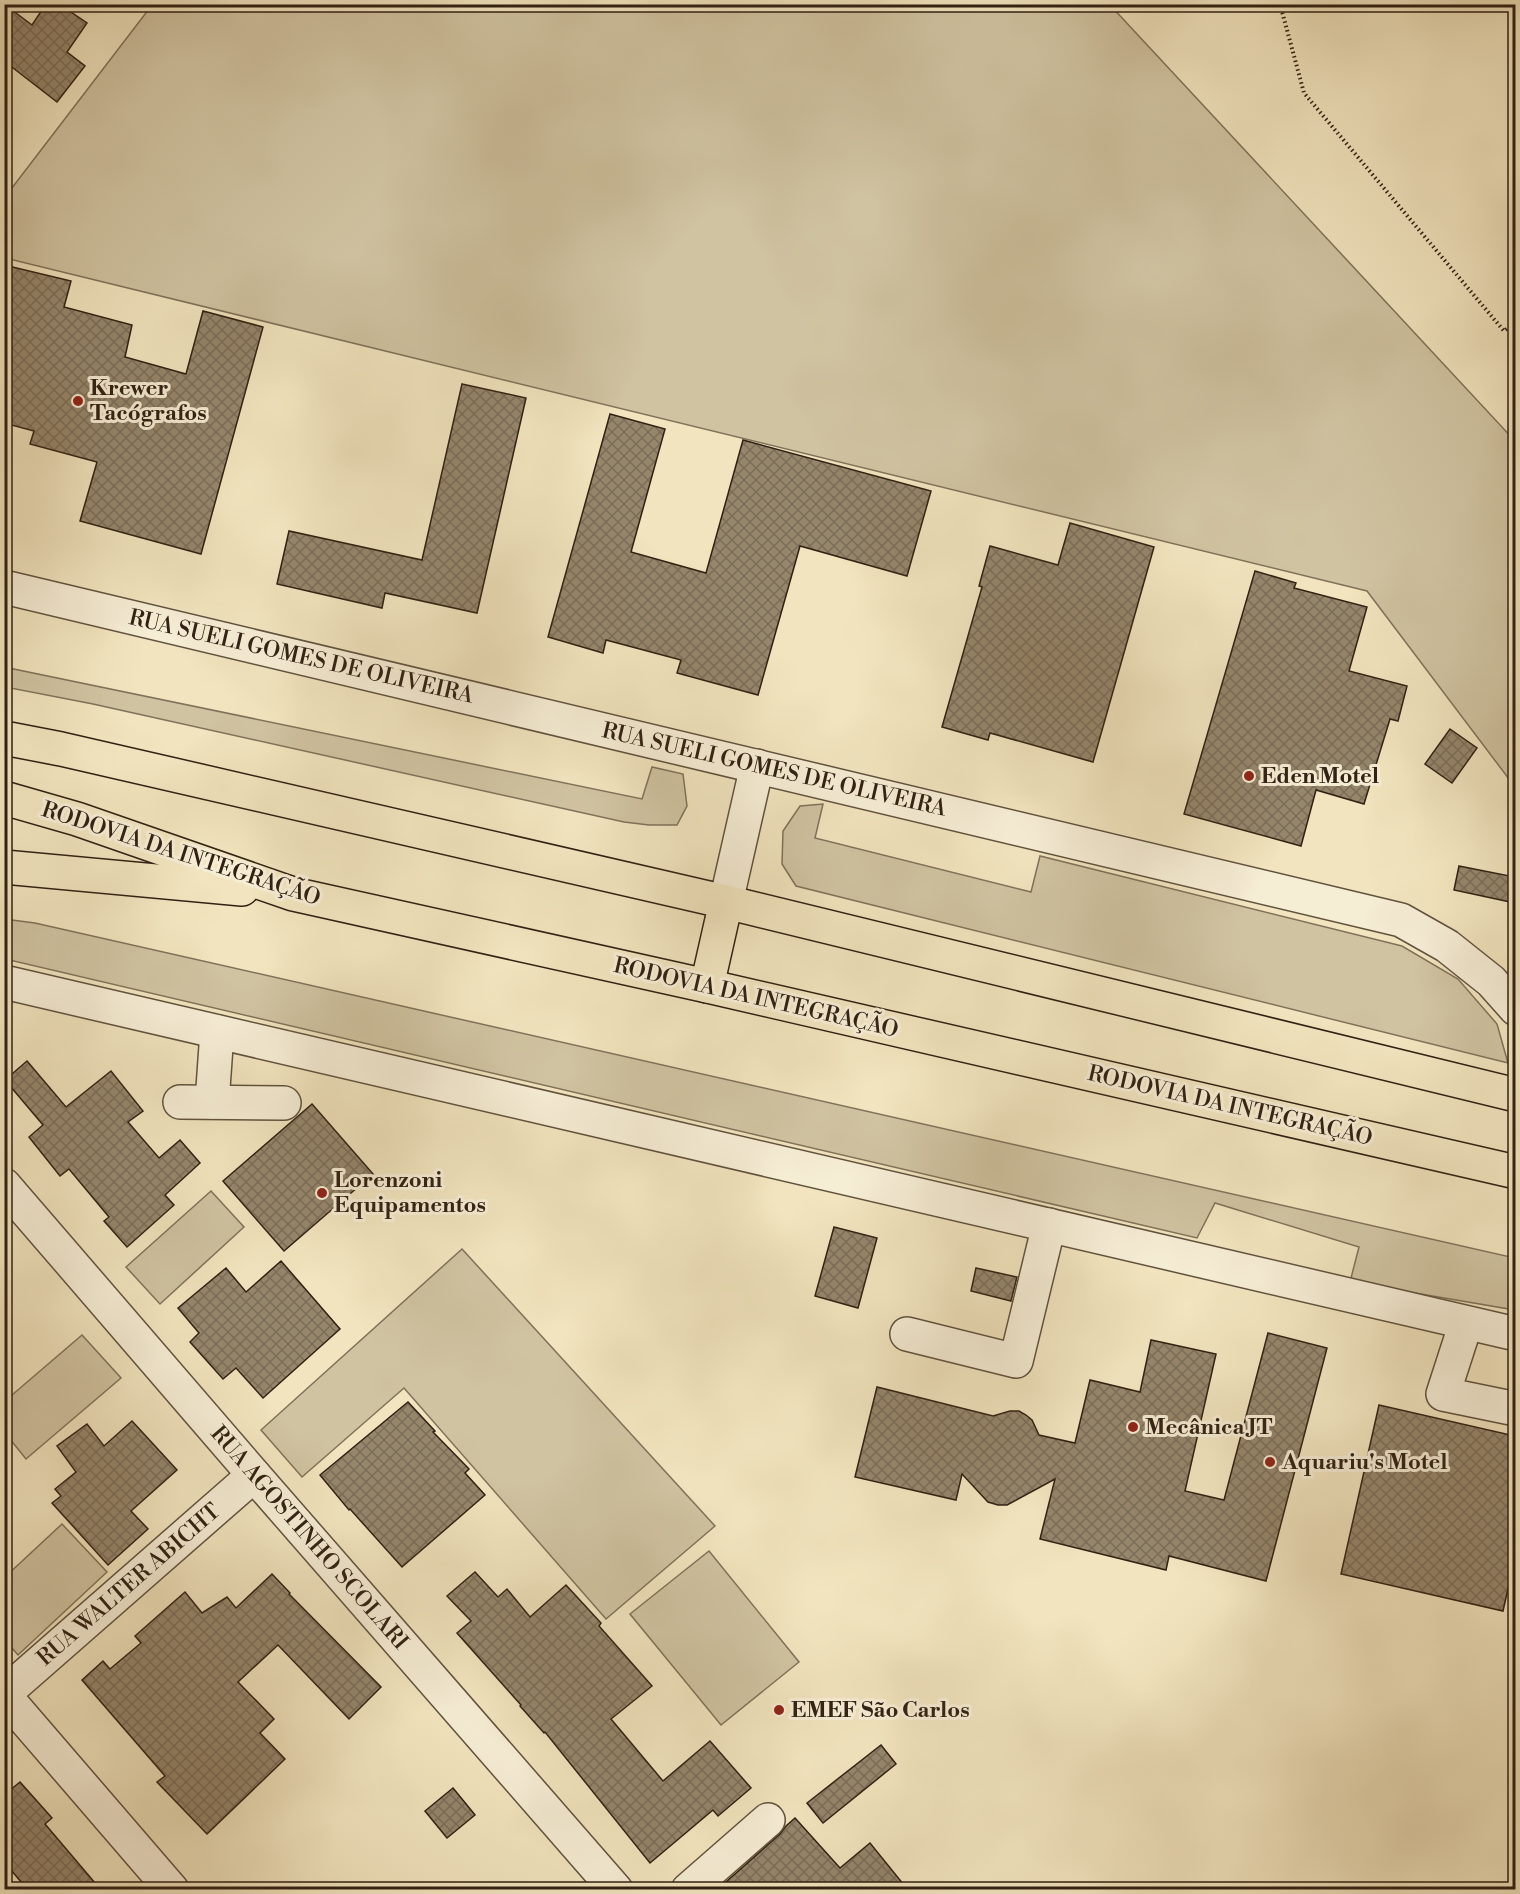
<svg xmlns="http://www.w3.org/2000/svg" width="1520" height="1894" font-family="'Libre Bodoni',serif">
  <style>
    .grass { fill: #d0c3a1; stroke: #80725a; stroke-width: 1.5 }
    .building { fill: url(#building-cross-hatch); stroke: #312113; stroke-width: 1.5 }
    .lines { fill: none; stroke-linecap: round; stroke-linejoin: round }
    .minor-casing { stroke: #61523e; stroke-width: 36 }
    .highway-casing { stroke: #312113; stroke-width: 36 }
    .path { stroke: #312113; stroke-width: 4; stroke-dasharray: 1.5 3; stroke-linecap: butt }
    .minor { stroke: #f6edd5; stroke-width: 33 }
    .highway { stroke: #f1e4be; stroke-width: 33 }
    .poi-dot { fill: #8f2418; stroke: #f6edd5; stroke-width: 2 }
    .labels { text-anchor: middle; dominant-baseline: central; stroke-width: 6; stroke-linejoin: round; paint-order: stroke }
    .poi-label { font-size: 22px; font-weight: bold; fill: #312113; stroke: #f6edd5; text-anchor: start }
    .street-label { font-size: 22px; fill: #312113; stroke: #f6edd5 }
  </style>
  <defs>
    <pattern id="building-cross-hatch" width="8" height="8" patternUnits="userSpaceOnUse" patternTransform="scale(1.5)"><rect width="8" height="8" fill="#95866c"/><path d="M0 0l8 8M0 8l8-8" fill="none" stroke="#7a6d58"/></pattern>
  </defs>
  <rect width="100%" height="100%" fill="#f1e4be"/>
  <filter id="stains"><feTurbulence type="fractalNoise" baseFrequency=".00333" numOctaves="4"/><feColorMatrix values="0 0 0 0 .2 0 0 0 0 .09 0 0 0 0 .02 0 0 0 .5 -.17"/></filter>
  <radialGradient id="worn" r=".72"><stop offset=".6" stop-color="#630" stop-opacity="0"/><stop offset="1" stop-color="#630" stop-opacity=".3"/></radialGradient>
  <g class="grass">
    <path d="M152,5H1110L1515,441V787L1367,591L5,258V197Z"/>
    <path d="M4,667L642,799L652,767L683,774L687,806L677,825H649L624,822L93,704L5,687Z"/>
    <path d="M823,804L815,838L1031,892L1040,856L1402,946L1458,979L1497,1024L1508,1063L796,886L782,864L783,831L800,806Z"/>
    <path d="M4,919L35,923L1515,1258V1310L1350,1282L1359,1247L1215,1203L1197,1238L5,959Z"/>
    <path d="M211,1191L244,1227L160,1304L126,1267Z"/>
    <path d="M462,1249L715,1526L606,1619L404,1388L302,1477L261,1430Z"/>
    <path d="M82,1335L121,1378L26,1459L5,1433V1401Z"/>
    <path d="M62,1524L107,1572L18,1655L5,1640V1577Z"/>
    <path d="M709,1551L799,1662L721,1725L630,1614Z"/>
  </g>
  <g class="building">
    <path d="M4,4L32,25L46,4H59L87,23L67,52L85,66L57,102L4,61Z"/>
    <path d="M4,265L71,281L64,307L132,325L125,357L186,374L203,311L263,327L201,554L80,521L97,462L30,444L34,431L4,423Z"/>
    <path d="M462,384L526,398L477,613L385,593L382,608L277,584L289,531L422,560Z"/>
    <path d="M610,414L665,429L631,552L706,573L743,440L931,491L907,576L800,546L758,695L677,673L681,660L606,640L603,653L548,637Z"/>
    <path d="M1070,523L1154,547L1093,762L990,733L988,740L942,727L982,587L979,586L990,546L1058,565Z"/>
    <path d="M1255,571L1296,583L1294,588L1367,607L1349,671L1407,686L1398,721L1390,719L1364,804L1316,790L1301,846L1184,814Z"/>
    <path d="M1450,729L1477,748L1452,783L1425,764Z"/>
    <path d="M1459,866L1515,877V903L1454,890Z"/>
    <path d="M27,1061L66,1107L111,1071L143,1111L128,1122L159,1158L180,1140L200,1163L165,1195L174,1205L127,1247L104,1221L109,1217L69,1169L60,1176L29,1137L43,1125L5,1080Z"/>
    <path d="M312,1104L373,1174L284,1251L223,1181Z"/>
    <path d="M834,1227L877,1238L858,1308L815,1296Z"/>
    <path d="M281,1261L340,1329L263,1398L236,1368L223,1379L190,1342L199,1333L178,1308L226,1268L246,1292Z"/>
    <path d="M976,1268L1017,1277L1011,1301L971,1291Z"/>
    <path d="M1268,1333L1327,1348L1266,1581L1169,1556L1166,1570L1040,1539L1055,1479L1007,1505H998L988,1502L962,1474L956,1500L855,1477L877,1387L993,1416L1010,1411H1019L1026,1415L1032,1420L1039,1435L1075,1443L1090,1380L1140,1392L1151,1340L1216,1354L1185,1491L1224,1500Z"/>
    <path d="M408,1402L435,1431L433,1432L469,1469L465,1473L485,1495L402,1567L350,1509L349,1510L320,1475Z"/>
    <path d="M1379,1405L1515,1436V1558L1503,1611L1341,1574Z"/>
    <path d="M132,1421L177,1470L131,1511L148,1529L108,1565L52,1503L61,1496L55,1489L76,1472L57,1446L87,1424L104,1446Z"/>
    <path d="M475,1572L498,1597L507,1589L530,1617L566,1585L601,1623L599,1626L652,1686L611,1719L663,1781L710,1741L751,1788L718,1816L713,1810L650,1863L545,1732L544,1733L520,1706L521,1705L457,1633L471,1621L447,1596Z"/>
    <path d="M272,1574L290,1593L289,1594L381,1687L349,1719L278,1645L238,1682L274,1719L260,1733L285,1759L207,1834L157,1782L165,1776L82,1680L103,1661L110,1669L141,1643L135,1636L185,1592L202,1613L227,1597L236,1608Z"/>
    <path d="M881,1745L896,1764L823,1823L807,1803Z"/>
    <path d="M20,1782L52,1818L45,1824L101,1890H28L4,1862V1795Z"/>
    <path d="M453,1788L475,1815L447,1838L425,1811Z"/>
    <path d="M795,1818L840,1868L870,1843L908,1890H717L780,1834L786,1826Z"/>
  </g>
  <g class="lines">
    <defs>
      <g id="minor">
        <path d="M4,587L1401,920L1447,946L1491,981L1516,1009"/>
        <path d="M726,902L757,766"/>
        <path d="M4,982L1516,1334"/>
        <path d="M180,1102L284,1103"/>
        <path d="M212,1102L217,1032"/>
        <path d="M4,1185L254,1475L616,1890"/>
        <path d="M1466,1323L1443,1394L1516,1409"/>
        <path d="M907,1334L1016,1361L1049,1225"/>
        <path d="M4,1694L254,1475"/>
        <path d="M4,1695L172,1890"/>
        <path d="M688,1890L768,1820"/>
      </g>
      <g id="highway">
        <path d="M4,738L61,749L726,902L1516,1095"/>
        <path d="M4,798L77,819L293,894L707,986L1516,1172"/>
        <path d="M4,867L242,889"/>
        <path d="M707,986L726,902"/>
      </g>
    </defs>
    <use href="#minor" class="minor-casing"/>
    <use href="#highway" class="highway-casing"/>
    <path class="path" d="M1280,4L1304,93L1504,331L1516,322"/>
    <use href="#minor" class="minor"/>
    <use href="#highway" class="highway"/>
  </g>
  <g class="poi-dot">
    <circle cx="78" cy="401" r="6"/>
    <circle cx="1249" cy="776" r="6"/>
    <circle cx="322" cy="1193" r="6"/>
    <circle cx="1133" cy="1427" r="6"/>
    <circle cx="1270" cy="1462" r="6"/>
    <circle cx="779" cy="1710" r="6"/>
  </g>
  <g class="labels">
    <g class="poi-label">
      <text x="90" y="388">Krewer<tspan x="90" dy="25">Tacógrafos</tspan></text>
      <text x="1261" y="776">Eden Motel</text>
      <text x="334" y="1180">Lorenzoni<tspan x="334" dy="25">Equipamentos</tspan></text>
      <text x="1145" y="1427">Mecânica JT</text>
      <text x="1282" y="1462">Aquariu's Motel</text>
      <text x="791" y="1710">EMEF São Carlos</text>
    </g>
    <g class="street-label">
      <text transform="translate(301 657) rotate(13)">RUA SUELI GOMES DE OLIVEIRA</text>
      <text transform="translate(774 770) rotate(13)">RUA SUELI GOMES DE OLIVEIRA</text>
      <text transform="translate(181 854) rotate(18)">RODOVIA DA INTEGRAÇÃO</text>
      <text transform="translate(756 998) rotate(13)">RODOVIA DA INTEGRAÇÃO</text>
      <text transform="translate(1230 1106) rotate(13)">RODOVIA DA INTEGRAÇÃO</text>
      <text transform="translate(309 1538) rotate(49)">RUA AGOSTINHO SCOLARI</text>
      <text transform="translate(129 1585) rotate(-41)">RUA WALTER ABICHT</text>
    </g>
  </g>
  <rect width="1520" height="1894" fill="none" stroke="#f1e4be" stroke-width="24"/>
  <rect x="6" y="6" width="1508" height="1882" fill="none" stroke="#312113" stroke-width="3"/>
  <rect x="12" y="12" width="1496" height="1870" fill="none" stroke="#312113" stroke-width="1.5"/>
  <rect width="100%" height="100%" filter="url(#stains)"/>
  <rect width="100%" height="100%" fill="url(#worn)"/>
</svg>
